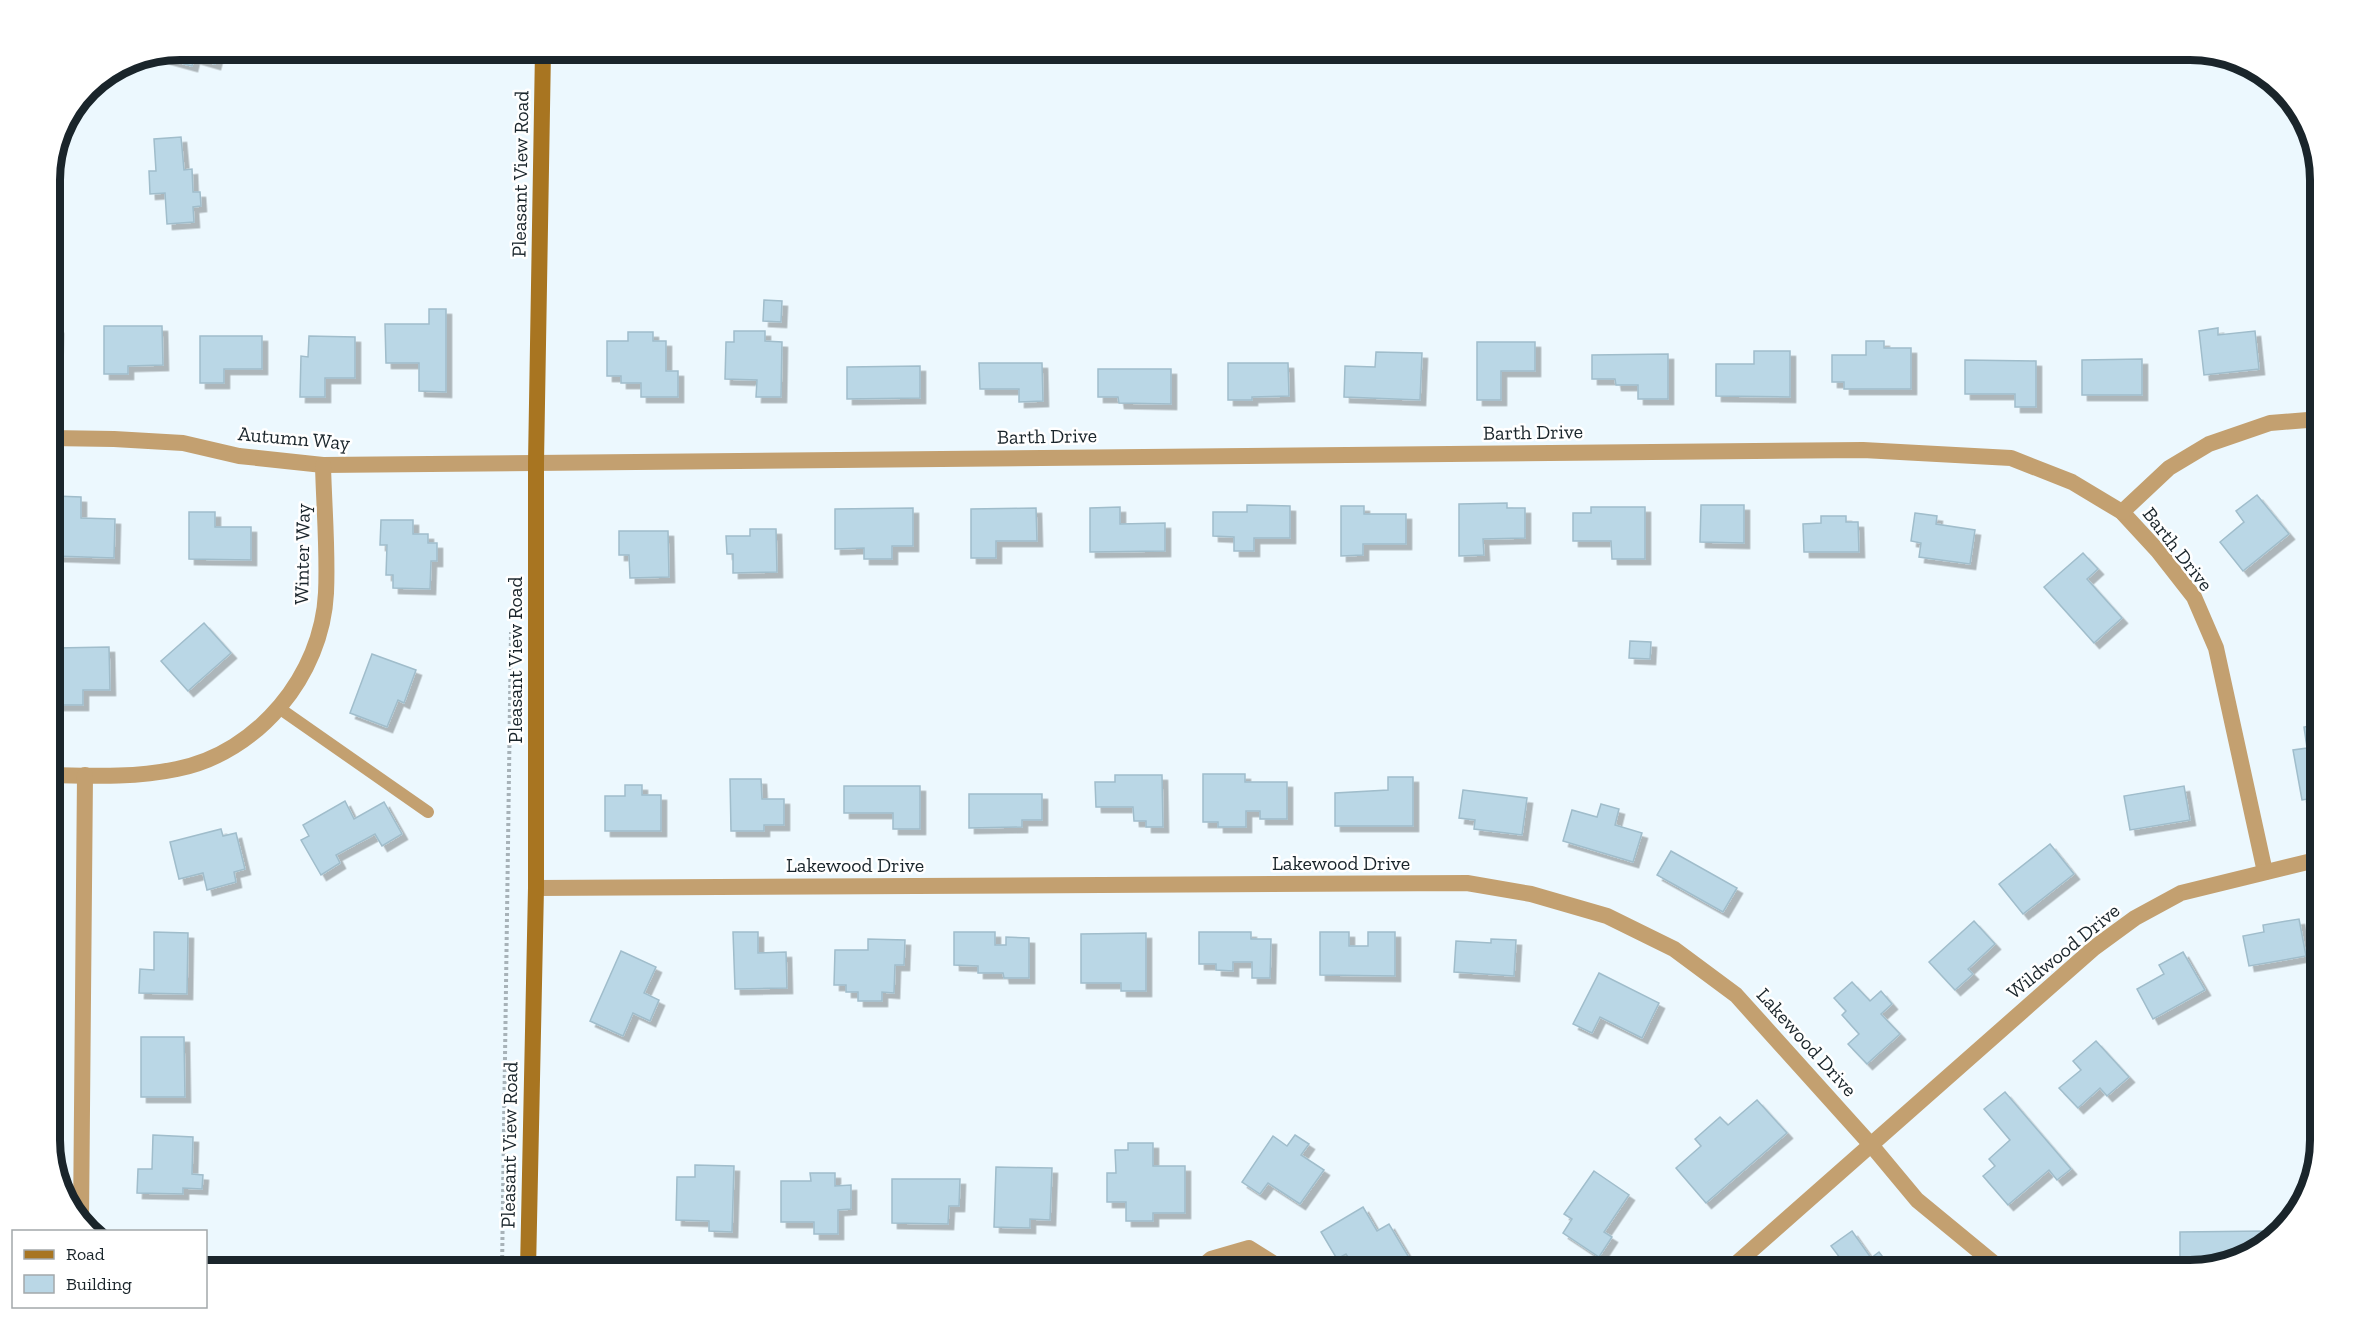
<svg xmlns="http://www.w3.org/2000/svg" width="2370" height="1320" font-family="'Zilla Slab',serif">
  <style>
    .building { fill: #bad7e6; stroke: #a0bdcb; stroke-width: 1.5; filter: url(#shadow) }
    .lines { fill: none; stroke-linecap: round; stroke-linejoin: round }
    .path { stroke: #a7b2b8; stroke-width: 4; stroke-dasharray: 3 3; stroke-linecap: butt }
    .service { stroke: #c3a070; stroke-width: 12 }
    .minor { stroke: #c3a070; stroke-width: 16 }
    .secondary { stroke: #a87521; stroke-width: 16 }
    .labels { text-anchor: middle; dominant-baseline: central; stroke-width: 5; stroke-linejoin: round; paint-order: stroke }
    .street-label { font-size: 20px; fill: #1a252b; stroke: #fff }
    .rim { fill: none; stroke: #1a252b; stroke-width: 8 }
  </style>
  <defs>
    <filter id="shadow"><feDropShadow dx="5.5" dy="5.5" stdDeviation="0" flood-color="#0004"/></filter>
  </defs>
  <rect width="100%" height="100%" fill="#ecf8fe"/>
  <g class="building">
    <path d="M180,50H219L215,64L194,58L192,66L159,57L161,53Z"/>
    <path d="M181,137L184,170L192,169L193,192H200L201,206L193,207L194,222L167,224L165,193L150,194L149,171H156L154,139Z"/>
    <path d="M764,300L782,301L781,322L763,321Z"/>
    <path d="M429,309H446V392L419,391V363H386L385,324H429Z"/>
    <path d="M104,326H162L163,365L128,366V374H104Z"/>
    <path d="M50,328H58L57,358H50Z"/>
    <path d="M2218,328V335L2255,331L2259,369L2204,375L2199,331Z"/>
    <path d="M734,331H765V341L782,342L781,397H756L757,380L725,379L726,342H734Z"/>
    <path d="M628,332H653V341H666V371H678V397H641V383H621V376H607V341H628Z"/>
    <path d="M200,336H262V369H224V383H200Z"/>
    <path d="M309,336L355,337V378H325V397H300L301,356L308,357Z"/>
    <path d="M1866,341H1884V348H1911V389H1844V382H1832V355H1866Z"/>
    <path d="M1477,342H1535V371H1501V400H1477Z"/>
    <path d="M1754,351H1790V397L1716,396V364H1754Z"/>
    <path d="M1376,352L1422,353L1420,400L1344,397L1345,366L1375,367Z"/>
    <path d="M1668,354V399H1638V385H1616L1615,379H1592V355Z"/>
    <path d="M2142,359V395H2082V360Z"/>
    <path d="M1965,360L2036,361V407H2015V394H1965Z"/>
    <path d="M979,363H1042L1043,401L1019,402V389H980Z"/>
    <path d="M1228,363H1288L1289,396L1252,397V400H1228Z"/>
    <path d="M920,366V398L847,399V367Z"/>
    <path d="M1098,369H1171V404L1119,403L1118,397H1098Z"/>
    <path d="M2257,495L2289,534L2243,571L2220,542L2244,522L2236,511Z"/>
    <path d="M56,496L81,497V518L115,519L114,558L54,556Z"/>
    <path d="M1507,503V508H1525V538L1483,539L1484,555L1459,556V504Z"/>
    <path d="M1247,505L1290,506V538H1254V551H1234V537L1213,536V512H1247Z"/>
    <path d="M1701,505H1744V543L1700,542Z"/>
    <path d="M1341,506H1364V514H1406V544H1363V555L1341,556Z"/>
    <path d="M1120,507V524L1165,523V551L1090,552V508Z"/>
    <path d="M1591,507H1645V559H1612L1611,541H1573V513H1591Z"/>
    <path d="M913,508V546H892V559H864V548L835,549V509Z"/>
    <path d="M1036,508L1037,541H996V558H971V509Z"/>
    <path d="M189,512H215V527H251V560L189,559Z"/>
    <path d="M1915,513L1937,516L1936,524L1975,530L1970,564L1919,557L1921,543L1911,541Z"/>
    <path d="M1821,516H1846V522H1858L1859,552H1804L1803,524L1821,523Z"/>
    <path d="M381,520H413V534H428V543H437V561H431L430,589L393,588V575H386L387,545H380Z"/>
    <path d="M750,529H776L777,572L733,573V554H727L726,536H750Z"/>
    <path d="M619,531H668L669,577L630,578L629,555H619Z"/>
    <path d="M2083,553L2098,569L2087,579L2122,618L2094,643L2044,587Z"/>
    <path d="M204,623L231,653L188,691L161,661Z"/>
    <path d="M1630,641L1651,642L1650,659L1629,658Z"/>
    <path d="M109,647L110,690H83V705H56V648Z"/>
    <path d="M372,654L416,670L404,703L398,700L387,727L350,713Z"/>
    <path d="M2320,724V797L2302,800L2293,750L2307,748L2304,727Z"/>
    <path d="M1203,774H1245V782H1287V819H1260V811H1246V827H1218V822H1203Z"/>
    <path d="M1115,775H1162L1163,827H1146V821H1134L1133,807H1096L1095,782H1115Z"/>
    <path d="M1388,777H1413V826H1335V793L1388,790Z"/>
    <path d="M730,779H761L762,799H784V825H764V831H731Z"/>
    <path d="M625,785H642V795H661V831H605V796H625Z"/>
    <path d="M844,786H920V829H893V813H844Z"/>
    <path d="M2184,786L2190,820L2130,830L2124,796Z"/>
    <path d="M1463,790L1527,798L1522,835L1474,829L1475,820L1459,818Z"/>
    <path d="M969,794H1042V820H1022V827L969,828Z"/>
    <path d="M345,801L354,819L384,802L402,834L382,846L375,834L336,855L340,863L321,875L301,840L309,836L303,825Z"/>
    <path d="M1601,804L1619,809L1615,825L1642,833L1633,862L1563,841L1572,810L1597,817Z"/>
    <path d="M221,829L223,836L236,833L245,869L234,872L236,882L207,890L203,873L179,879L170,842Z"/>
    <path d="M2050,844L2074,874L2023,914L1999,884Z"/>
    <path d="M1671,851L1737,888L1723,912L1657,875Z"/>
    <path d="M2299,919L2306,956L2249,966L2243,936L2264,932L2263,925Z"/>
    <path d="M1974,921L1995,944L1968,969L1973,974L1955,990L1929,962Z"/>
    <path d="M154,932L188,933L187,994L139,993L140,969L154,970Z"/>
    <path d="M733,932H758V953L786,952L787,988L735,989Z"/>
    <path d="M954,932H995V945H1006V937L1029,938V978H1004L1003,973H978V966L954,965Z"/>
    <path d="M1199,932H1251V939H1271L1270,978H1252V962H1233V971L1216,970V964H1199Z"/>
    <path d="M1320,932H1349V946H1368V932H1395V976L1320,975Z"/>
    <path d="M1146,933V991H1121V983H1081V934Z"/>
    <path d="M868,939L905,940L904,965H895L894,993L882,992V1001H858V992H846V985H834L835,950H868Z"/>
    <path d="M1491,939L1516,940L1514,976L1454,972L1456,941L1491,943Z"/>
    <path d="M621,951L656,967L644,993L659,1000L650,1021L633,1013L623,1036L590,1021Z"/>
    <path d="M2183,952L2205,990L2153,1019L2137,989L2164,974L2159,965Z"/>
    <path d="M1599,973L1659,1003L1642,1038L1600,1017L1592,1033L1573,1024Z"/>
    <path d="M1852,982L1870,1001L1881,991L1892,1004L1881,1014L1900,1034L1867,1064L1848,1044L1859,1034L1842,1015L1846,1011L1834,998Z"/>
    <path d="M141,1037H184L185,1097H141Z"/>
    <path d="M2096,1041L2129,1077L2107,1096L2100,1088L2078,1108L2059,1088L2081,1070L2073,1061Z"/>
    <path d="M2005,1092L2071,1169L2057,1180L2049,1170L2008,1205L1983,1176L1995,1166L1989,1159L2010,1140L1984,1109Z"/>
    <path d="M1757,1100L1787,1133L1706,1203L1676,1168L1701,1146L1695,1139L1720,1117L1728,1125Z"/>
    <path d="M153,1135L193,1137L192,1174L203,1175L202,1189L183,1188V1194L137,1193L138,1169H152Z"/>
    <path d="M1295,1135L1309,1144L1301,1155L1324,1170L1300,1204L1268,1183L1260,1194L1242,1182L1273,1136L1287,1146Z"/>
    <path d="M1128,1143H1153V1166H1185V1213H1153V1221H1126V1202H1107V1173H1116L1115,1150H1128Z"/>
    <path d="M695,1165L734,1166L732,1232L709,1231V1221L676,1220L677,1177H695Z"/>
    <path d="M996,1167L1052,1168L1050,1220L1030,1219V1228L994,1227Z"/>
    <path d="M1594,1171L1629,1195L1604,1232L1612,1237L1599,1257L1563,1233L1572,1219L1564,1214Z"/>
    <path d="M810,1173H835V1186L851,1185V1209L838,1210V1234H814V1222H781V1181H811Z"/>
    <path d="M892,1179H960L959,1206H949L948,1224L892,1223Z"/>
    <path d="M1363,1207L1377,1231L1389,1224L1411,1261L1395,1270H1356L1346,1254L1337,1259L1321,1232Z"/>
    <path d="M1852,1231L1871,1258L1879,1252L1893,1270H1849L1831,1246Z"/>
    <path d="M2266,1231V1242L2256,1253L2210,1265L2180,1266V1232Z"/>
  </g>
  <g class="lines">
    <path class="path" d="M502,1270L511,632"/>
    <path class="service" d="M279,708L428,812"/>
    <g class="minor">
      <path d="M50,438L114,439L183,443L239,456L323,465L1863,450L2011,458L2072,482L2122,512L2158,551L2194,597L2216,648L2265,872"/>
      <path d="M2122,512L2169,468L2209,444L2270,423L2320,419"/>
      <path d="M50,775C92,776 135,778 177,769C258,753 322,675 326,593C328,551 324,508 323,465"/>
      <path d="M536,888L1467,883L1531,894L1607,916L1674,949L1736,995L1872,1146L1917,1200L2002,1270"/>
      <path d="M81,1221L85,775"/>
      <path d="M1198,1270L1211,1259L1249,1248L1284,1270"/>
      <path d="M1729,1270L2094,948L2135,918L2181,893L2320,859"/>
    </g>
    <path class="secondary" d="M528,1270L536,888V462L543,50"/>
  </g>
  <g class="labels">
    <g class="street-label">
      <text transform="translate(520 174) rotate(-89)">Pleasant View Road</text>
      <text transform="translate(1533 432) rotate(-1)">Barth Drive</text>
      <text transform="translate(1047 436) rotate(-1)">Barth Drive</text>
      <text transform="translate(294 438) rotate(5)">Autumn Way</text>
      <text transform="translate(2178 549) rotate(52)">Barth Drive</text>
      <text transform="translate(302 554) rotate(-89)">Winter Way</text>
      <text transform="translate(515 660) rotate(-90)">Pleasant View Road</text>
      <text x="1341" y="863">Lakewood Drive</text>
      <text x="855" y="865">Lakewood Drive</text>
      <text transform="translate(2063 951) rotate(-39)">Wildwood Drive</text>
      <text transform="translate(1807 1042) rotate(48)">Lakewood Drive</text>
      <text transform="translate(509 1145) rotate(-89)">Pleasant View Road</text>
    </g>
  </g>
  <path d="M0 0H2370V1320H0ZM180 60H2190A120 120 0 0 1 2310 180V1140A120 120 0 0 1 2190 1260H180A120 120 0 0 1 60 1140V180A120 120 0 0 1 180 60Z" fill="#fff" fill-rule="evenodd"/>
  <path class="rim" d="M180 60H2190A120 120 0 0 1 2310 180V1140A120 120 0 0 1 2190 1260H180A120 120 0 0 1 60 1140V180A120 120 0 0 1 180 60Z"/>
  <rect x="12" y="1230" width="195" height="78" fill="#ffffff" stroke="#a3a8aa" stroke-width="1.5"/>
  <rect x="24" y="1250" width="30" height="9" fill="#a87521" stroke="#a3a8aa" stroke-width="1.5"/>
  <text x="66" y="1260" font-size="18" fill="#1a252b">Road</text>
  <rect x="24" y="1275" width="30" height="18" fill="#bad7e6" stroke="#a3a8aa" stroke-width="1.5"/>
  <text x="66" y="1290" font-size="18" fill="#1a252b">Building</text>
</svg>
